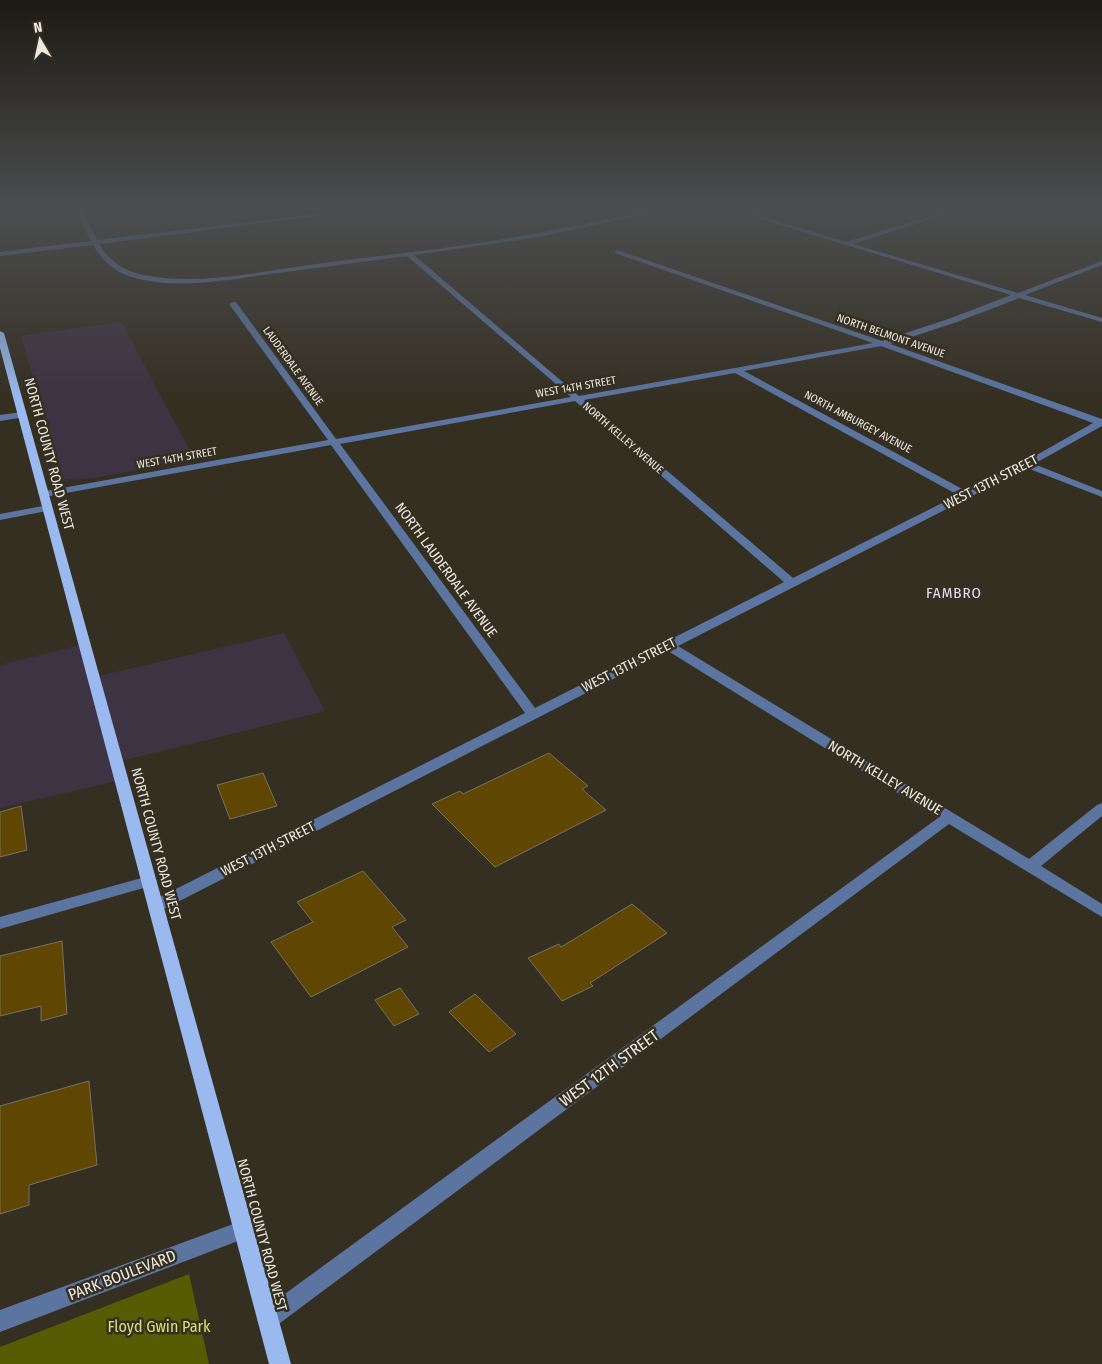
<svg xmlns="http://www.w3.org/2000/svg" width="1102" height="1364" font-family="'Fira Sans Condensed',sans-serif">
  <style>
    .commercial { fill: #3d3342 }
    .green { fill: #575c04 }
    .building { fill: #5f4602; stroke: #797162 }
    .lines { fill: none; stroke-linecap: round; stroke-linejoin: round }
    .minor { fill: #5b75a0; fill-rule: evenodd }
    .major { fill: #9abaef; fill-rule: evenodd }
    .labels { text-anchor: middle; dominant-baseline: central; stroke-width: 5; stroke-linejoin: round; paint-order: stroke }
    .far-street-label { font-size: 11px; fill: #ede9e1; stroke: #352f22 }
    .street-label { font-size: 14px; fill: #ede9e1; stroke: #352f22 }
    .neighbourhood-label { font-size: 15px; letter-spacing: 1px; fill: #e9daf5; stroke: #352f22 }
    .near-street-label { font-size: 16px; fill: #ede9e1; stroke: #352f22 }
    .near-park-label { font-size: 16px; fill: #d6e074; stroke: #352f22 }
  </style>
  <rect width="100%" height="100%" fill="#352f22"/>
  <g class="commercial">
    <path d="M121,322L195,460L94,478L74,480L62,479L21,336Z"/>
    <path d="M284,633L325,711L117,762L121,780L0,808V665L84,644L94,677Z"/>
  </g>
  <path class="green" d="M189,1274L209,1364H0V1347Z"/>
  <g class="building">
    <path d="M549,753L588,786L582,789L606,810L495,867L432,804L460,791L463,794Z"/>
    <path d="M263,773L277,806L230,819L217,785Z"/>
    <path d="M21,806L27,850L0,857V812Z"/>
    <path d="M363,871L406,920L392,927L408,947L311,997L271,942L313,922L297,902Z"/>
    <path d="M632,904L667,933L590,983L593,986L562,1001L528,958L559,944L561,947Z"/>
    <path d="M62,941L67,1014L41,1021V1006L0,1016V956Z"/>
    <path d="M400,988L419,1014L394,1026L375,1000Z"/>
    <path d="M475,994L516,1034L489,1052L449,1012Z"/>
    <path d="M89,1081L97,1165L29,1185V1205L0,1214V1106Z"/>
  </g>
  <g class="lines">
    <g class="minor">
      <path d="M76,210H82L97,240L347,210H365L99,244C109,261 124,271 144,275C197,286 256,272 309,265C368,257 427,251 486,242C542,233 597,221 653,210H665L539,237L414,255L579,396L873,343L615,253V251L617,250L882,341L951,318L1011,295L767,221L742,210H750L771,219L846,242L950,210H960L853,244L1018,293L1102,261V265L1025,295L1102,318V322L1019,298L957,322L890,344L1102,419V426L1034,464L1102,491V497L1027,468L678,646L1029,859L1097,805L1102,803V816L1041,866L1102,904V917L949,824L276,1326L268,1330L260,1326L257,1319L260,1312L938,818L668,651L162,910L156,912L150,910L148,906L150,902L525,713L331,445L44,497L39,494L40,492L328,440L229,304L233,302H236L336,439L571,397L407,256C364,262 321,267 278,273C230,279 173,292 126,275C111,269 101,258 93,245L0,256V252L91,241ZM881,346L1093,423L1035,456L966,491L744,371ZM735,373L958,495L793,578L584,400ZM575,401L784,582L535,708L340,444Z"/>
      <path d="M22,412L25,413V417L0,421V415Z"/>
      <path d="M48,505L52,506V510L0,520V514Z"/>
      <path d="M149,876L154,877L157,881L154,885L0,929V917Z"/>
      <path d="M244,1220L251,1222L254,1229L251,1236L0,1332V1310Z"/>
    </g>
    <path class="major" d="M0,331L4,333L291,1364H269L0,348Z"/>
  </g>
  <linearGradient id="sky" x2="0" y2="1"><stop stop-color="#1d1a13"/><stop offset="0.52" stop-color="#4b4d4f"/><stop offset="1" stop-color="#4b4d4f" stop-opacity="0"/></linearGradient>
  <rect width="1102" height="401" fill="url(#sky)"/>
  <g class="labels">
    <g class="far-street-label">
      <text transform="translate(891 336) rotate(19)">NORTH BELMONT AVENUE</text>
      <text transform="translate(293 366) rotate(54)">LAUDERDALE AVENUE</text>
      <text transform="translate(576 387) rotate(-10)">WEST 14TH STREET</text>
      <text transform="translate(858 422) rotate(28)">NORTH AMBURGEY AVENUE</text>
      <text transform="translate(623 438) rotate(41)">NORTH KELLEY AVENUE</text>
      <text transform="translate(177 458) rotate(-10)">WEST 14TH STREET</text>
    </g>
    <g class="street-label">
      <text transform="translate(49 454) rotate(75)">NORTH COUNTY ROAD WEST</text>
      <text transform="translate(991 482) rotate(-27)">WEST 13TH STREET</text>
      <text transform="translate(446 570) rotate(54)">NORTH LAUDERDALE AVENUE</text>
      <text transform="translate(629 665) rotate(-27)">WEST 13TH STREET</text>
      <text transform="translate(885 778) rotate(31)">NORTH KELLEY AVENUE</text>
      <text transform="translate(156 844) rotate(75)">NORTH COUNTY ROAD WEST</text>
      <text transform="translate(268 849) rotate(-27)">WEST 13TH STREET</text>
      <text transform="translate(262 1235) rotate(75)">NORTH COUNTY ROAD WEST</text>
    </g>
    <g class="neighbourhood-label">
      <text x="954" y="593">FAMBRO</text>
    </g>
    <g class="near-street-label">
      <text transform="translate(609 1068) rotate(-36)">WEST 12TH STREET</text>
      <text transform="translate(122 1275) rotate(-21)">PARK BOULEVARD</text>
    </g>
    <g class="near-park-label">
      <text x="159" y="1326">Floyd Gwin Park</text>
    </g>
  </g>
  <g transform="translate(40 40) rotate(351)" stroke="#352f22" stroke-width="4" paint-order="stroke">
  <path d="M0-4L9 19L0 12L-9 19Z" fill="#ede9e1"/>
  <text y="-8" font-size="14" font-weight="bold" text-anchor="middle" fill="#ede9e1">N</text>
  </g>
</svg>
